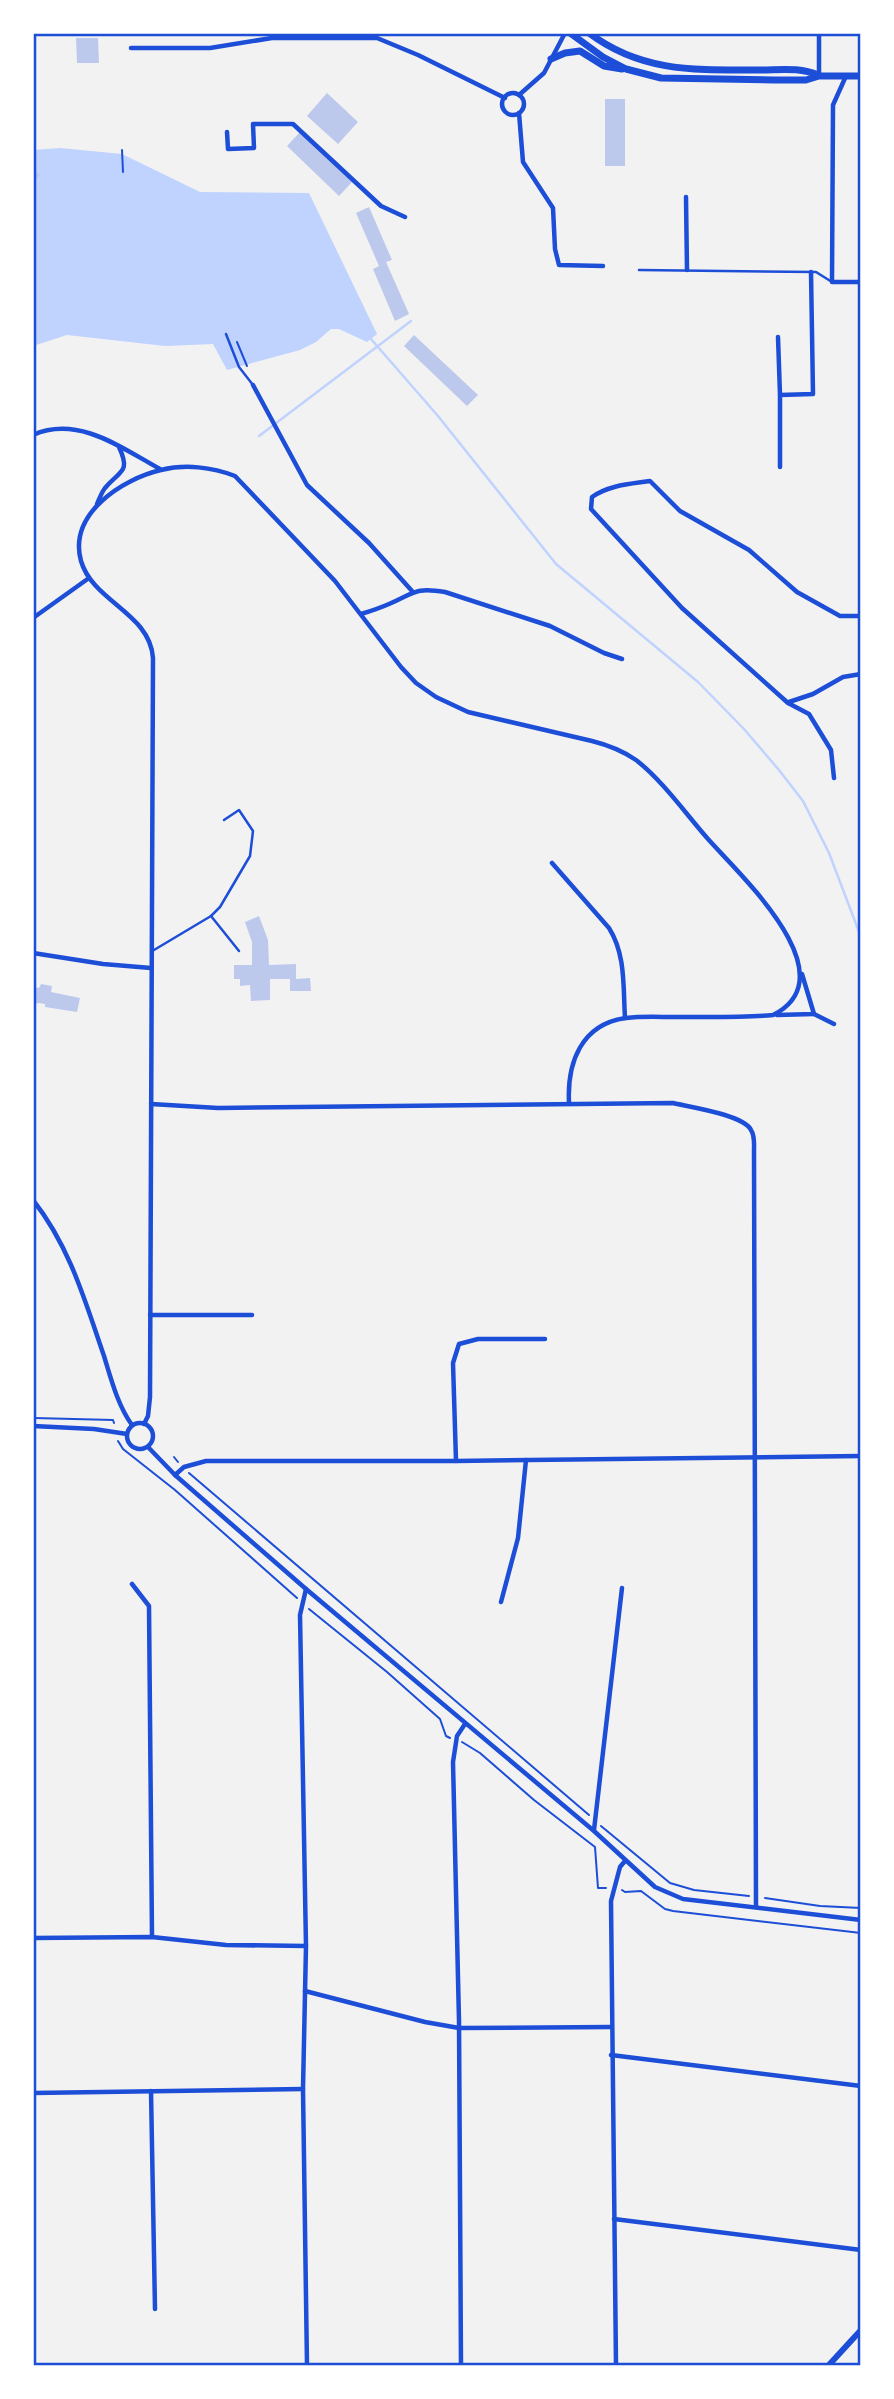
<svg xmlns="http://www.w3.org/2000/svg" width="894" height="2399" font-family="Signika,sans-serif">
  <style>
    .water { fill: #bfd3fe }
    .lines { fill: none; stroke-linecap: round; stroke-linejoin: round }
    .stream { stroke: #bfd3fe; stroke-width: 2.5 }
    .building { fill: #bdc9ec }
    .path { stroke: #1d4ed8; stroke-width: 2 }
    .service { stroke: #1d4ed8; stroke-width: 2.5 }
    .minor { stroke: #1d4ed8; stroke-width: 4.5 }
    .secondary { stroke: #1d4ed8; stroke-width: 6 }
    .primary { stroke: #1d4ed8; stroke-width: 7 }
    .neatline { fill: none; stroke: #1d4ed8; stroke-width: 2.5 }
  </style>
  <rect width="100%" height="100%" fill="#f2f2f2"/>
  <path class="water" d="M60,148L122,154L200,192L309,193L377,334L367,342L339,329H331L316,342L300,350L227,370L213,344L165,346L67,335L33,346V150Z"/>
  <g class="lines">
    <g class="stream">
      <path d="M371,339L438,416L556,564L698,682L744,729L779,770L803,801L829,853L861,937"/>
      <path d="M259,436L411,321"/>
    </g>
  </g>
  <g class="building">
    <path d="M76,38H98L99,63H77Z"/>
    <path d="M327,93L358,122L338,144L307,116Z"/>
    <rect x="605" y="99" width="20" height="67"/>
    <path d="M300,132L352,182L339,196L287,146Z"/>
    <path d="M33,169L40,175L33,183Z"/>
    <path d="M369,207L392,260L386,262L409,314L395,321L373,269L379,266L356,213Z"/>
    <path d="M414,335L478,395L467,406L404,346Z"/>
    <path d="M259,916L268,940L269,965L296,964V979L310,978L311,991H290V979H270V1000L251,1001L250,985L240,986V979H234V965H252V942L245,922Z"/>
    <path d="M41,984L52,986L51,992L80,998L77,1012L45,1007V1004L39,1003L33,1004V987L39,988Z"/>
  </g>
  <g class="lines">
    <g class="path">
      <path d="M122,150L123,172"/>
      <path d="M237,342L247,366"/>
      <path d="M34,1418L113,1420L114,1423"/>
      <path d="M118,1441L123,1449L175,1490L297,1598"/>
      <path d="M174,1457L178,1462"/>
      <path d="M189,1473L589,1815"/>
      <path d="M309,1609L387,1672L440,1719L446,1736L450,1738"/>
      <path d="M462,1742L480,1753L534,1800L595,1847L598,1888H606"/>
      <path d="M601,1826L670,1883L694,1890L749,1896"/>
      <path d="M622,1890L625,1892L641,1891L665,1909L673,1911L861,1933"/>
      <path d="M765,1898L820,1906L861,1908"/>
      <path d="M33,2365V2366"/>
    </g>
    <g class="service">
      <path d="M639,270L816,272L832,282"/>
      <path d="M226,334L239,367L253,385"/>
      <path d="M211,916L239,951"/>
      <path d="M154,950L211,916L220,907L250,856L253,831L239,810L224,820"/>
    </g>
    <g class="minor">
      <path d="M131,48H210L272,38H377L418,55L505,98"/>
      <path d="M819,74V33"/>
      <path d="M846,76L833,105L832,282H861"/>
      <circle cx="513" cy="104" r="11"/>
      <path d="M519,95L544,73L565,33"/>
      <path d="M519,113L523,162L553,208L555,249L559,265L603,266"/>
      <path d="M227,132L228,149L254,148L253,124H293L381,206L405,217"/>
      <path d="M686,197L687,270"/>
      <path d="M778,337L780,395"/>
      <path d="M253,385L307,485L369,543L412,591"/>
      <path d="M33,435C78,415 122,448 160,469"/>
      <path d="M780,467V395L813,394L811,272"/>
      <path d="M97,504C99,499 102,492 105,488C120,470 131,473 119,447"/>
      <path d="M361,614C371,611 380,608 389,604C415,593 414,587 445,592L550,626L604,653L622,659"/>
      <path d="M33,618L89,578"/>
      <path d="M789,702L813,694L843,677L861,674"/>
      <path d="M834,778L831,750L809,714L788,703L682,608L591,509L592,497C609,485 630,484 650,481L680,511L749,550L797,592L840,616H861"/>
      <path d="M552,863L609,928C626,955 623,987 625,1018"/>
      <path d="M33,953L103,964L151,968"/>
      <path d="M814,1014L834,1024"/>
      <path d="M777,1015L814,1014L802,974"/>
      <path d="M151,1104L218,1108L673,1103C690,1107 744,1115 751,1130C755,1136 754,1144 754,1151L756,1907"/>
      <path d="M33,1200C70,1247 85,1301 104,1356C111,1379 118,1406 132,1425"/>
      <path d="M150,1315H252"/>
      <circle cx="140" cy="1436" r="13"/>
      <path d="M144,1424L148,1416L150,1397L153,658C150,613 93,602 81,561C68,514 122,479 161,470C185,464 212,467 235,476L335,581L401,667L416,683L436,697L468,712L592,741C608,745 623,751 636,760C662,780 686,814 708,839C740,875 850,976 773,1015C741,1018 708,1017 675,1017C659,1017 642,1016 626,1018C581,1024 567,1063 569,1103"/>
      <path d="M33,1426L94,1429L127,1434"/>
      <path d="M148,1447L175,1475L306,1589L594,1831L655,1887L683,1899L861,1920"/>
      <path d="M456,1461L453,1363L459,1344L478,1339H545"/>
      <path d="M175,1475L184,1467L206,1461H456L861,1456"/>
      <path d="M132,1584L149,1606L152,1937"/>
      <path d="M306,1589L300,1615L306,1946L303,2089L307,2366"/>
      <path d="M501,1602L518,1538L526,1460"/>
      <path d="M594,1830L622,1588"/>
      <path d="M33,1938L152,1937L226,1945L306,1946"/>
      <path d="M305,1991L425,2022L459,2028L611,2027"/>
      <path d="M611,2055L861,2086"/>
      <path d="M151,2091L155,2309"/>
      <path d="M33,2093L303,2089"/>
      <path d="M614,2219L861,2250"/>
      <path d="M461,2366L459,2021L453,1762L457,1736L465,1724"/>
      <path d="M616,2366L611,1901L620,1867L625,1861"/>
    </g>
    <path class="secondary" d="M828,2366L861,2330"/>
    <g class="primary">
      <path d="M570,33L603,57L626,69L661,78L774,80H806L819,76H861"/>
      <path d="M589,33C642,73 697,70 760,70C780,70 800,67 818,75"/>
      <path d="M551,59L565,53L580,51L604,66L622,69"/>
    </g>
  </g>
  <rect width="894" height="2399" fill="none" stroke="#ffffff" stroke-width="70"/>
  <rect x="35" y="35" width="824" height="2329" class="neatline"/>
</svg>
